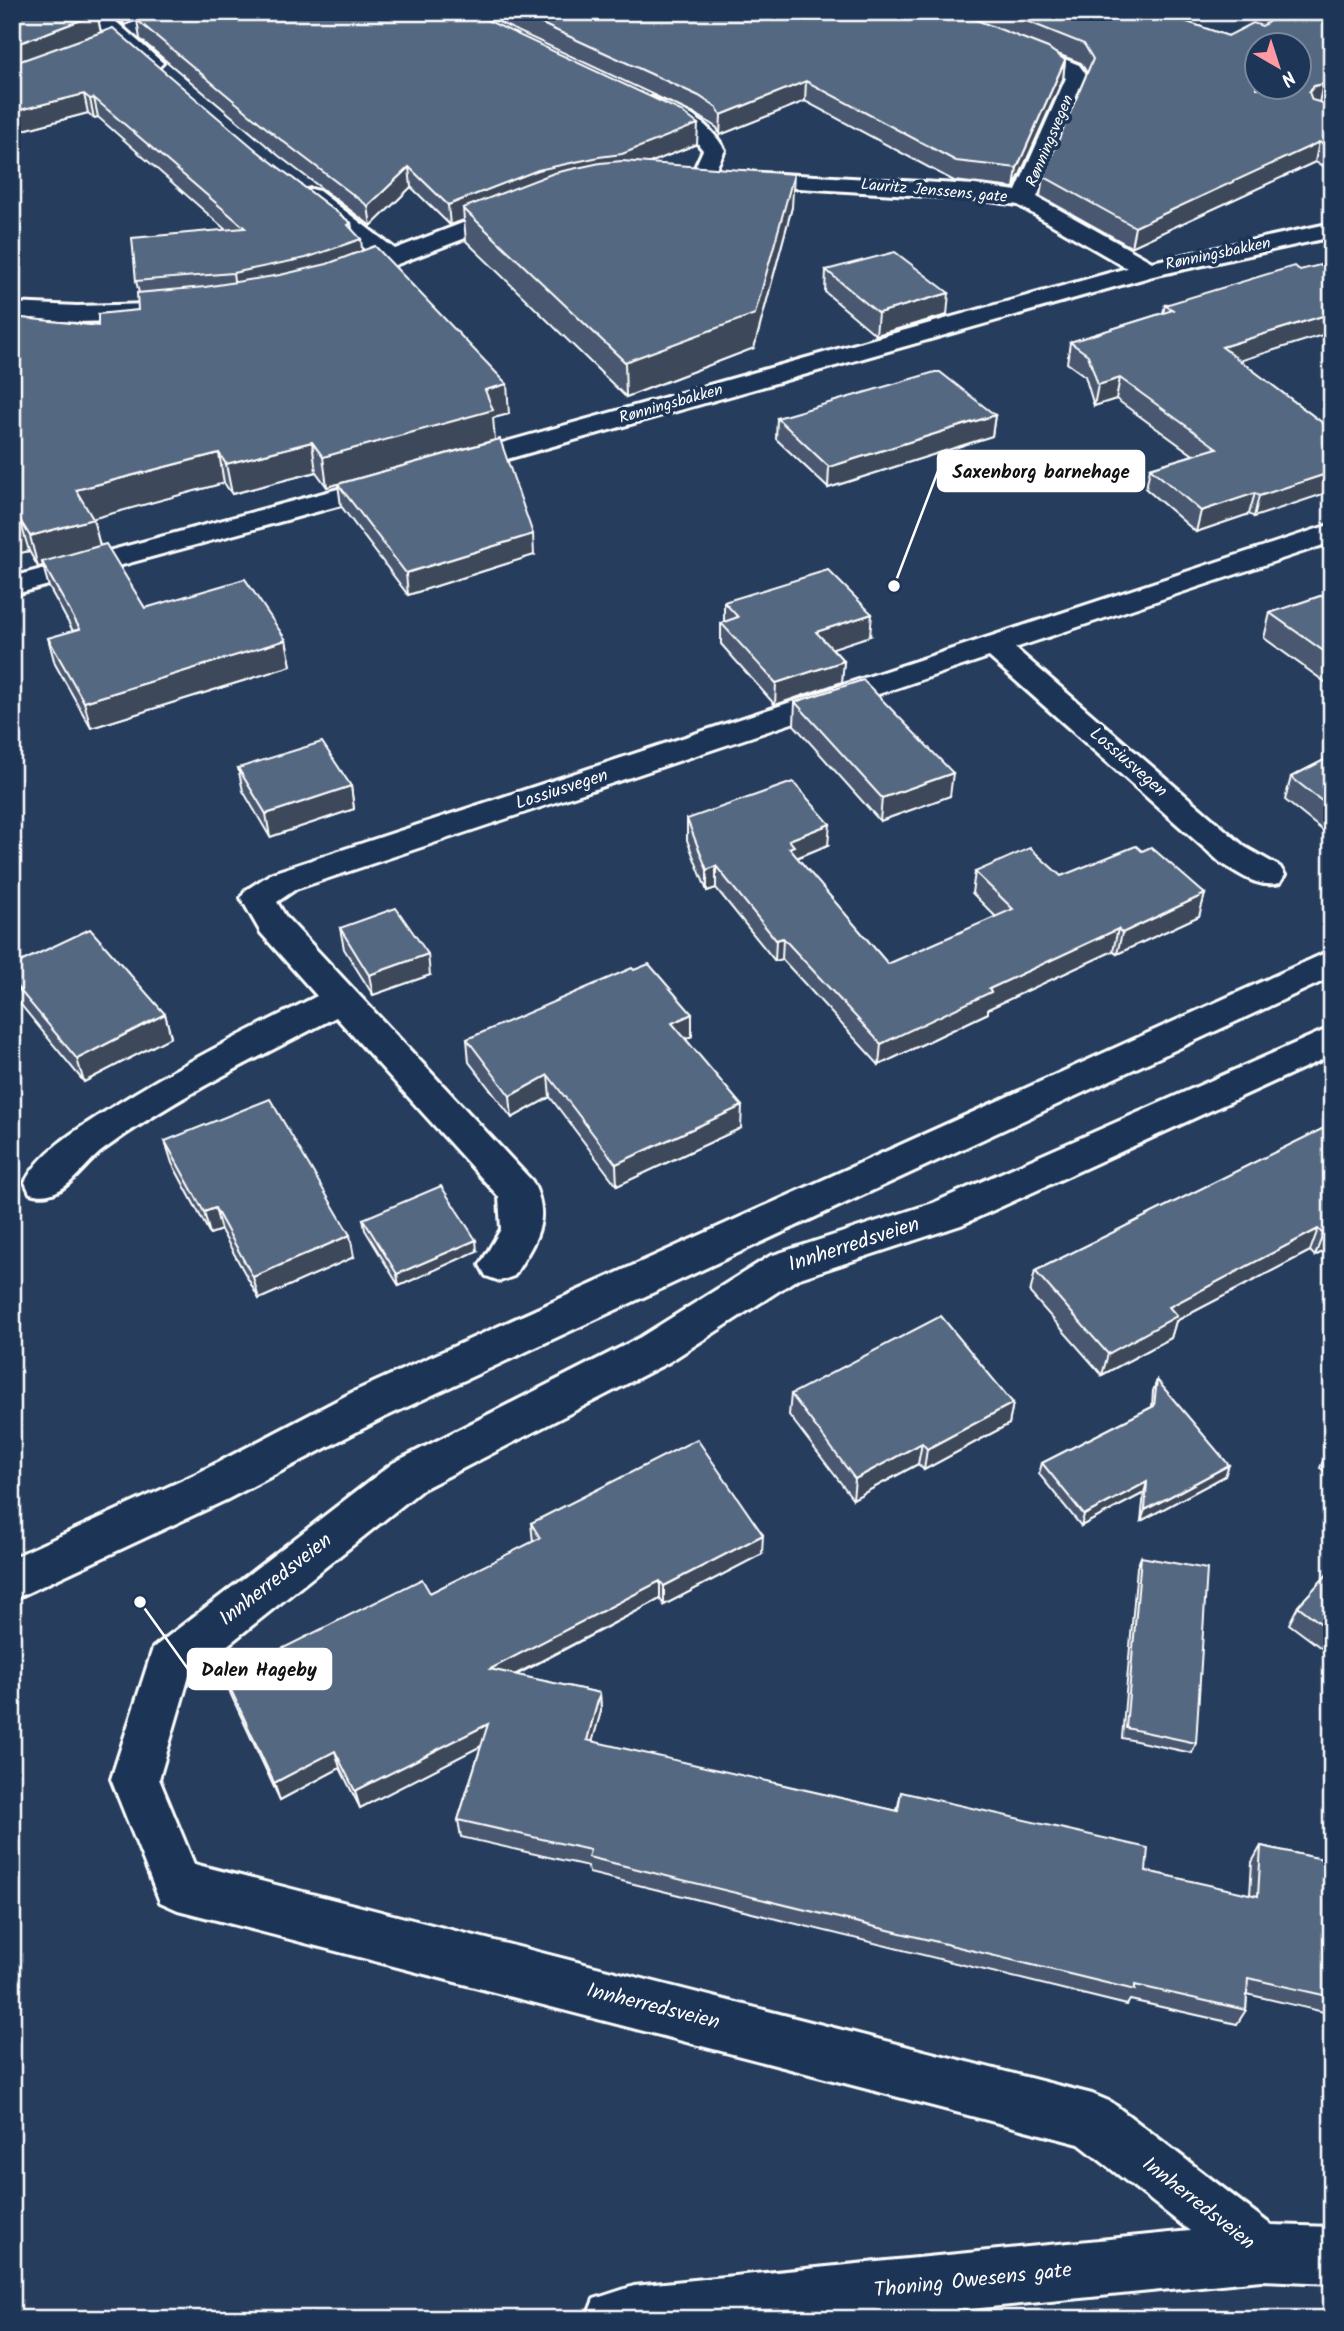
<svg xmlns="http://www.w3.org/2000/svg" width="1344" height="2331" font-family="Kalam,sans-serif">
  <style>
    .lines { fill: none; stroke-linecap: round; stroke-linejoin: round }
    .minor-casing { stroke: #fff; stroke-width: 6 }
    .major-casing { stroke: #fff; stroke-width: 6 }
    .minor { fill: #1d3557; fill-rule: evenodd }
    .major { fill: #1d3557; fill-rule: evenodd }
    .wall { fill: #49596f; stroke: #fff; stroke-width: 2 }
    .shaded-wall { fill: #3c485a; stroke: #fff; stroke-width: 2 }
    .building { fill: #556781; stroke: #fff; stroke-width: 2; fill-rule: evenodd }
    .labels { text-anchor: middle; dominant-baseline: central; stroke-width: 7; stroke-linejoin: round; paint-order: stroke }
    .far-street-label { font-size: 16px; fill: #fff; stroke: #1d3557 }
    .street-label { font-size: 18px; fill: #fff; stroke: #1d3557 }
    .near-street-label { font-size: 21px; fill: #fff; stroke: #1d3557 }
    .leader { fill: none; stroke: #fff; stroke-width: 2.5 }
    .callout-dot { fill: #fff; stroke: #1d3557; stroke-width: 2.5 }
    .callout { fill: #fff; stroke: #fff; stroke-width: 2.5 }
    .callout-label { font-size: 19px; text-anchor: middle; font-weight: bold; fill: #111 }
  </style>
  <rect width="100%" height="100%" fill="#263d5e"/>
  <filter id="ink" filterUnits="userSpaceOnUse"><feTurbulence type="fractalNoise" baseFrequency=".0143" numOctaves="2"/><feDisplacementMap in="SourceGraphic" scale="14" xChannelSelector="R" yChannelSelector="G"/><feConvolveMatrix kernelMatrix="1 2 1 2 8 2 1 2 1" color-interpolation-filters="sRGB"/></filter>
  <g filter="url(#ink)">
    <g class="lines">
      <defs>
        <g id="minor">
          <path d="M82,12H105L163,63L159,67H145Z"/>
          <path d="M920,12H949L1079,65L1088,77L1037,197L1152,262L1332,223V237L1153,276L465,471L455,473L445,471L441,465L445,459L1127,268L1018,205L975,199L735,184L732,179L735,174L743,172L975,185L1016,191L1066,78L1047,65L923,16Z"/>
          <path d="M651,98C682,106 709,122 725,150L710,181H694L691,176L703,150L688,132L643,110L640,105L643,100Z"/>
          <path d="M311,189L319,191L395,249L507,206H523L527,211L523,216L340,286L331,284L328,279L331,274L375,257L303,201L299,196L303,191Z"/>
          <path d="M12,303L77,306L150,304L159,307L163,312L159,317L150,320L77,322L12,318Z"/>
          <path d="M390,475L400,477L404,483L400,489L12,595V577Z"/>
          <path d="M1332,524V542L1015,648L1245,847L1280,867L1285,875L1280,883C1258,889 1240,874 1221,863L989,657L296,889L277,902L286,917L532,1181C553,1220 534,1243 514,1276L500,1281L486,1276L480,1265L501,1229L499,1197L336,1017C257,1058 176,1097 103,1150C79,1168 64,1203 30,1193L25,1182C42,1149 83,1126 114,1106C179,1065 248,1031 317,996L261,933L241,898L246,890L272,873Z"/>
          <path d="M1332,1027V1055L961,1225L797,1279L669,1362L423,1489L189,1676L159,1779L194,1864L1092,2094L1111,2102L1271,2225L1332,2227V2283L1261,2280L870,2319H586L594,2299L634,2286L1190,2231L1079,2144L178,1910L160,1902L111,1779L153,1648L393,1463L639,1338L770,1256L933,1203Z"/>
        </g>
        <path id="major" d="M1332,950V977L383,1418L226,1500L12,1600V1558L196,1474L353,1392Z"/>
      </defs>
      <use href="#minor" class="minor-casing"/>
      <use href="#major" class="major-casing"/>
      <use href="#minor" class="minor"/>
      <use href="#major" class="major"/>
    </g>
    <g class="wall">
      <path d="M12,12L97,14L101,32L351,223L352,229L362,251L509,414L493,418L327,487L316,472L232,494L224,483L93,518L100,546L145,608L286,640L291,666L91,728L55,664L48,638L73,631L49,587L43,566L38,567L29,551L12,555V317L98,326L138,310L139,293L136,281L226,230L98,117L94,118L88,113L12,133Z"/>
      <path d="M108,12H470L697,144L649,163L792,207L754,348L626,397L466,241L464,220L450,225L411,187L371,226L279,156L140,39L137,20L124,25Z"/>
      <path d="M477,12H1158L1228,36L1262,26L1332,12V170L1315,162L1131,247L1040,196L1043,176L1087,73L1081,63L1055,53L1065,60L1063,79L1014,188L954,181L805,101L720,135L717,128L699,116Z"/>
      <path d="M826,270L947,315L876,335L825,292Z"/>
      <path d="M1165,305L1332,430L1254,517L1249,514L1196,532L1146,489L1150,468L1193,455L1116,399L1094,406L1085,376L1067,363L1070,342L1163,313Z"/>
      <path d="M995,415L992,436L828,488L776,439L777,418Z"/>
      <path d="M338,484L534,555L408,595L341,506Z"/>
      <path d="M1332,592V687L1264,638L1270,613Z"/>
      <path d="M724,602L870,636L832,648L844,661L842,682L775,705L721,644V623L724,622Z"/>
      <path d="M795,702L950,796L880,821L794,725Z"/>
      <path d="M1332,756V838L1285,800L1291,777Z"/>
      <path d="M238,768L351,786L354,809L270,837L243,791Z"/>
      <path d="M687,819L828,845L797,858L888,964L996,917L972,893L975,872L1061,876L1142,851L1205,894L1199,916L1117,954L1113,951L988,1009V1013L879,1065L782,959L775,961L716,888L707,891L687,840Z"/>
      <path d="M340,928L430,975L373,995L344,949Z"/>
      <path d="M12,966L165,1014L171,1037L84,1082L12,994Z"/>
      <path d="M692,1036L686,1039L741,1128L617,1186L550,1097L512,1118L469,1062L467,1039Z"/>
      <path d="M1332,1124V1247L1315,1256L1310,1251L1176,1321L1171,1338L1102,1375L1030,1293L1035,1271Z"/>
      <path d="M165,1141L354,1257L259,1299L221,1230L210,1234L172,1163Z"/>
      <path d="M363,1219L477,1251L399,1286L365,1230Z"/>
      <path d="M1157,1380L1225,1476L1141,1521L1144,1493L1081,1526L1039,1474L1042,1463L1152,1407L1153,1391Z"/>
      <path d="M791,1394L1013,1403L1009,1424L924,1470L918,1464L853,1499L789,1415Z"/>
      <path d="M1332,1445V1476L1320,1468L1328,1449Z"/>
      <path d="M531,1523L762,1554L664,1605L660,1599L516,1675L600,1693L601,1711L592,1742L897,1811L901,1792L1146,1871L1250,1895L1252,1862L1261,1846L1332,1861V2014L1247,1994L1246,2010L1237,2024L1130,2000L1127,2005L589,1873L588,1866L461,1837L458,1820L481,1746L360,1808L340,1768L280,1800L231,1695L225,1677L430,1593L533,1542Z"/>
      <path d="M1141,1557L1196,1743L1192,1753L1122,1738L1137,1567Z"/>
      <path d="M1332,1569V1656L1289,1624L1298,1606Z"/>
    </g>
    <g class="shaded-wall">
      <path d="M121,12H158L124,25Z"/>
      <path d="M97,14L101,33L12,67V46Z"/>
      <path d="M1065,60L1063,79L1014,188L1017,168Z"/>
      <path d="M806,81L805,101L720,135L721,115Z"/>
      <path d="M1323,84L1319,103L1309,105V92L1314,86Z"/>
      <path d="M84,94L88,113L12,133V112Z"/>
      <path d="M94,98L98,117L94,118L90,99Z"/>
      <path d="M698,124L697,144L622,174L463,208L464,220L450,225L448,205L538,170Z"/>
      <path d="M1319,142L1315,162L1131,247L1135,227Z"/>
      <path d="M409,167L411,187L371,226L368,206Z"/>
      <path d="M794,174L792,207L754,348L626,397L625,362Z"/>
      <path d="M351,223L353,241L361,239L363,259L236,294L233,273L348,225Z"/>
      <path d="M949,293L947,315L876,335L878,313Z"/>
      <path d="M1332,313V332L1217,368L1222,347Z"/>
      <path d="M1120,378L1116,399L1094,406L1098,385Z"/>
      <path d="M507,384L509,414L493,418L495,440L327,487L323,457L485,390Z"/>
      <path d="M995,415L992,436L828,488L829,467Z"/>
      <path d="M312,442L316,472L232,494L226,464Z"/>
      <path d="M219,453L224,483L84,521L76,490Z"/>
      <path d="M1332,472V491L1254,517L1259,496Z"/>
      <path d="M1255,493L1249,514L1196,532L1201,511Z"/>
      <path d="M93,519L101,550L42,562L43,566L38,567L30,536Z"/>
      <path d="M20,520L29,551L12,555V522Z"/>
      <path d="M533,534L534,555L408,595L406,573Z"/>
      <path d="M872,614L870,636L815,654L816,632Z"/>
      <path d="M286,640L291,666L91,728L84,702Z"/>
      <path d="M844,661L842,682L775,705L776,683Z"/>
      <path d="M953,773L950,796L880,821L882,798Z"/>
      <path d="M351,786L354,809L270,837L266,814Z"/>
      <path d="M830,824L828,845L793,859L787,869L789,840Z"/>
      <path d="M716,866V888L707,891V870Z"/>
      <path d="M1205,894L1199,916L1117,954L1122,933Z"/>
      <path d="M1118,929L1113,951L988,1009V1013L879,1065L881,1044L989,989Z"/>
      <path d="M783,938L782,959L775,961L776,940Z"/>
      <path d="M428,954L430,975L373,995L369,975Z"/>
      <path d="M165,1014L171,1037L84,1082L77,1059Z"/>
      <path d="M692,1014V1036L672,1045V1023Z"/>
      <path d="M548,1075L550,1097L512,1118L510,1096Z"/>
      <path d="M742,1106L741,1128L617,1186L616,1164Z"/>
      <path d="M215,1208L221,1230L210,1234L204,1212Z"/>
      <path d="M1318,1229L1310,1251L1176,1321L1171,1338L1102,1375L1108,1354L1169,1307Z"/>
      <path d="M1332,1230V1247L1315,1256L1323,1234Z"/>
      <path d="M350,1235L354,1257L259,1299L253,1277Z"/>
      <path d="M476,1240L477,1251L399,1286L397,1274Z"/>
      <path d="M1013,1403L1009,1424L924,1470L927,1449Z"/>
      <path d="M922,1443L918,1464L853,1499L855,1479Z"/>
      <path d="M1229,1465L1225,1476L1141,1521L1145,1510Z"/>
      <path d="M1147,1482L1144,1493L1081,1526L1084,1515Z"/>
      <path d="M763,1535L762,1554L664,1605V1586Z"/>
      <path d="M660,1581V1599L493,1686L490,1669Z"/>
      <path d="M600,1693L601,1711L588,1757L587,1740Z"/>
      <path d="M488,1724L491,1741L360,1808L355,1791Z"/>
      <path d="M335,1751L340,1768L280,1800L274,1783Z"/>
    </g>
    <g class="building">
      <path d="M12,12H95L97,14L12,46Z"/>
      <path d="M157,12H470L681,111L698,124L622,154L599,157L538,170L448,205L409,167L368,206L276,136L137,20Z"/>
      <path d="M516,12H956L1048,48L1065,60L1017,168L956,161L806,81L721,115L717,108L699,96Z"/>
      <path d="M1004,12H1158L1228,36L1253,23L1262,26L1283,12H1332V87L1323,84L1314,86L1309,92L1312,100L1332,106V148L1319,142L1135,227L1043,176L1093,59L1084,44ZM1256,46H1298V88H1256Z"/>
      <path d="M113,28L256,150L351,223L348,225L361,239L306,258L233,273L136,281L132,238L245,228L94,98L90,99L84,94L12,112V64Z"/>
      <path d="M622,161L794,174L755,314L625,362L463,208L554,173L600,163Z"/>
      <path d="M375,246L507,384L485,390L493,410L323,457L312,442L226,464L219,453L76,490L93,519L30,536L20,520L12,522V317L98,326V314L138,310L137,293L205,287L280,275L327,264Z"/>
      <path d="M895,252L949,293L878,313L826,270Z"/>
      <path d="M1332,262V313L1222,347L1332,430V472L1259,496L1255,493L1201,511L1150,468L1217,448L1120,378L1098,385L1088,355L1070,342L1173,310L1165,305L1294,266L1300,270Z"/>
      <path d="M935,372H940L995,415L829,467L777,418Z"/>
      <path d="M500,439L533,534L406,573L338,484Z"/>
      <path d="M106,544L145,608L245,579L286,640L84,702L48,638L80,629L42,562Z"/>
      <path d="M828,570L872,614L816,632L844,661L776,683L721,623L738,617L724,602Z"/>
      <path d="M1332,592V657L1270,613Z"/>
      <path d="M863,680L953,773L882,798L795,702Z"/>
      <path d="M322,742L351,786L266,814L238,768Z"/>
      <path d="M1332,756V809L1291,777Z"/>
      <path d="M793,782L830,824L789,840L794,846L789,848L888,964L1013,909L975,872L1030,848L1061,876L1136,846L1142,851L1151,847L1205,894L1122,933L1118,929L989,989L991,992L881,1044L783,938L776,940L716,866L707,870L687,819Z"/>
      <path d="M396,908L428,954L369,975L340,928Z"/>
      <path d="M90,929L165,1014L77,1059L12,981V966Z"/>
      <path d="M649,964L692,1014L672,1023L742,1106L616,1164L548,1075L510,1096L467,1039L632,968L634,970Z"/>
      <path d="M270,1099L350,1235L253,1277L215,1208L204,1212L165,1141Z"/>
      <path d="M1332,1124V1230L1323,1234L1318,1229L1169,1307L1177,1316L1108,1354L1035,1271Z"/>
      <path d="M441,1186L476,1240L397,1274L363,1219Z"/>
      <path d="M941,1316L1013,1403L927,1449L922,1443L855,1479L791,1394Z"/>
      <path d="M1157,1380L1229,1465L1145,1510L1147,1482L1084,1515L1042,1463L1154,1406Z"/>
      <path d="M697,1439L763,1535L664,1586L660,1581L490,1669L600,1693L587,1740L898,1811L901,1792L1148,1848L1146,1871L1258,1896L1261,1846L1332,1861V1997L1248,1978L1246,2010L1135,1985V1990L588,1857L590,1850L458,1820L488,1724L355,1791L335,1751L274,1783L225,1677L422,1579L430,1593L540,1538L531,1523Z"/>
      <path d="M1141,1557L1207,1569L1196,1743L1126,1728Z"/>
      <path d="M1332,1569V1632L1298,1606Z"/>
    </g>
  </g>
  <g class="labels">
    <g class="far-street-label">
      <text transform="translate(1050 141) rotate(-67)">Rønningsvegen</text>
      <text transform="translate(934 191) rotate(5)">Lauritz Jenssens gate</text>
      <text transform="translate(1218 254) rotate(-12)">Rønningsbakken</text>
      <text transform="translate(671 404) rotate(-16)">Rønningsbakken</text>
    </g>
    <g class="street-label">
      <text transform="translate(1128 763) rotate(41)">Lossiusvegen</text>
      <text transform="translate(562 790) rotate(-18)">Lossiusvegen</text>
    </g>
    <g class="near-street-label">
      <text transform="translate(854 1245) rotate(-18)">Innherredsveien</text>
      <text transform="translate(276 1580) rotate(-38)">Innherredsveien</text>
      <text transform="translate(653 2007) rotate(14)">Innherredsveien</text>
      <text transform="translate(1198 2204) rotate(38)">Innherredsveien</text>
      <text transform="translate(973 2281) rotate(-6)">Thoning Owesens gate</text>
    </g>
  </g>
  <path class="leader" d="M894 586L938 471M140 1602L188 1669"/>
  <g class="callout-dot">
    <circle cx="894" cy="586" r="7"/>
    <circle cx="140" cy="1602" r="7"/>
  </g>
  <g class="callout">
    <rect x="938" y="451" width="206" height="40" rx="7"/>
    <rect x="188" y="1649" width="143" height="40" rx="7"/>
  </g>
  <g class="callout-label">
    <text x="1041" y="478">Saxenborg barnehage</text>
    <text x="259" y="1676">Dalen Hageby</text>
  </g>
  <rect width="1344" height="2331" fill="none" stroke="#1d3557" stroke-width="42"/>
  <rect x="21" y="21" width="1302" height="2289" fill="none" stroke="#fff" stroke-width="2.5" filter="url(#ink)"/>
  <g transform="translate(1278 66) rotate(141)"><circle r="33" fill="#1d3557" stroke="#77869a" stroke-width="2"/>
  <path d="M0-5L12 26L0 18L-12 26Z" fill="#ff9aa2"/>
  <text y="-10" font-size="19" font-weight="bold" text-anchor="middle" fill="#ffffff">N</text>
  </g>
</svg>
